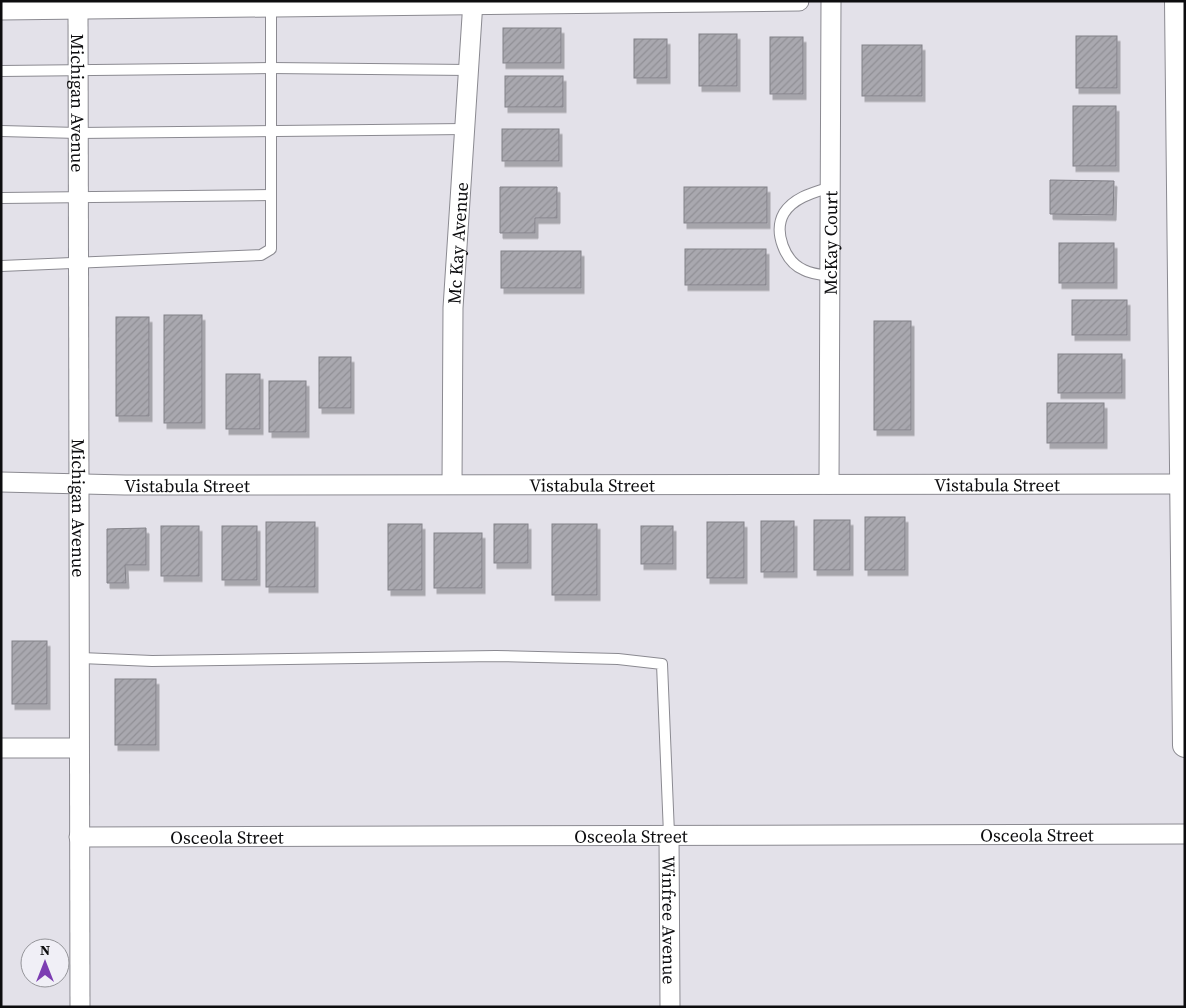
<svg xmlns="http://www.w3.org/2000/svg" width="1186" height="1008" font-family="'Source Serif 4',serif">
  <style>
    .building { fill: url(#building-hatch); stroke: #828188; filter: url(#shadow) }
    .lines { fill: none; stroke-linecap: round; stroke-linejoin: round }
    .service-casing { stroke: #8b8a91; stroke-width: 12 }
    .minor-casing { stroke: #8b8a91; stroke-width: 21 }
    .tertiary-casing { stroke: #8b8a91; stroke-width: 26 }
    .service { stroke: #fff; stroke-width: 10 }
    .minor { stroke: #fff; stroke-width: 19 }
    .tertiary { stroke: #fff; stroke-width: 24 }
    .labels { text-anchor: middle; dominant-baseline: central; stroke-width: 4.5; stroke-linejoin: round; paint-order: stroke }
    .street-label { font-size: 18px; fill: #0d0d0f; stroke: #f0eff6 }
  </style>
  <defs>
    <pattern id="building-hatch" width="6" height="6" patternUnits="userSpaceOnUse" patternTransform="scale(1.25)"><rect width="6" height="6" fill="#a9a8af"/><path d="M-1 1l2-2M0 6l6-6M5 7l2-2" fill="none" stroke="#908f95"/></pattern>
    <filter id="shadow"><feDropShadow dx="3" dy="5.5" stdDeviation="0" flood-color="#0004"/></filter>
  </defs>
  <rect width="100%" height="100%" fill="#e3e1e9"/>
  <g class="building">
    <rect x="503" y="28" width="58" height="35"/>
    <rect x="699" y="34" width="38" height="52"/>
    <rect x="1076" y="36" width="41" height="52"/>
    <rect x="770" y="37" width="33" height="57"/>
    <rect x="634" y="39" width="33" height="39"/>
    <rect x="862" y="45" width="60" height="51"/>
    <rect x="505" y="76" width="58" height="31"/>
    <rect x="1073" y="106" width="43" height="60"/>
    <rect x="502" y="129" width="57" height="32"/>
    <path d="M1050,180L1114,181L1113,215L1050,214Z"/>
    <path d="M500,187H557V218H535V233H500Z"/>
    <rect x="684" y="187" width="83" height="36"/>
    <rect x="1059" y="243" width="55" height="40"/>
    <rect x="685" y="249" width="81" height="36"/>
    <rect x="501" y="251" width="80" height="37"/>
    <rect x="1072" y="300" width="55" height="35"/>
    <rect x="164" y="315" width="38" height="108"/>
    <rect x="116" y="317" width="33" height="99"/>
    <rect x="874" y="321" width="37" height="109"/>
    <rect x="1058" y="354" width="64" height="39"/>
    <rect x="319" y="357" width="32" height="51"/>
    <rect x="226" y="374" width="34" height="55"/>
    <rect x="269" y="381" width="37" height="51"/>
    <rect x="1047" y="403" width="57" height="40"/>
    <rect x="865" y="517" width="40" height="53"/>
    <rect x="814" y="520" width="36" height="50"/>
    <rect x="761" y="521" width="33" height="51"/>
    <rect x="266" y="522" width="49" height="65"/>
    <rect x="707" y="522" width="37" height="56"/>
    <rect x="388" y="524" width="34" height="66"/>
    <rect x="494" y="524" width="34" height="39"/>
    <rect x="552" y="524" width="45" height="71"/>
    <rect x="161" y="526" width="38" height="50"/>
    <rect x="222" y="526" width="35" height="54"/>
    <rect x="641" y="526" width="32" height="38"/>
    <path d="M146,528V565H125L126,583H107V529Z"/>
    <rect x="434" y="533" width="48" height="55"/>
    <rect x="12" y="641" width="35" height="63"/>
    <rect x="115" y="679" width="41" height="66"/>
  </g>
  <g class="lines">
    <defs>
      <g id="service">
        <path d="M1,71L271,68L469,70"/>
        <path d="M1,131L78,133L465,129"/>
        <path d="M1,198L271,195"/>
        <path d="M1,266L261,255L271,249V8"/>
        <path d="M831,276C822,275 811,274 804,270C785,262 773,232 784,213C794,197 815,192 831,187"/>
        <path d="M81,658L152,661L496,656L618,659L662,664L669,834"/>
      </g>
      <g id="minor">
        <path id="s1" d="M78,9L80,1007"/>
        <path d="M1,10L799,1"/>
        <path id="s2" d="M1,482L125,485L1184,484"/>
        <path id="s3" d="M452,484L453,308L473,1"/>
        <path id="s4" d="M829,484L831,1"/>
        <path d="M1,748H78"/>
        <path id="s5" d="M669,834L670,1007"/>
        <path id="s6" d="M79,837L1185,834"/>
      </g>
      <path id="tertiary" d="M1177,1L1185,745"/>
    </defs>
    <use href="#service" class="service-casing"/>
    <use href="#minor" class="minor-casing"/>
    <use href="#tertiary" class="tertiary-casing"/>
    <use href="#service" class="service"/>
    <use href="#minor" class="minor"/>
    <use href="#tertiary" class="tertiary"/>
  </g>
  <g class="labels">
    <g class="street-label">
      <text stroke="none"><textPath href="#s1" startOffset="94">Michigan Avenue</textPath></text>
      <text stroke="none"><textPath href="#s3" startOffset="241">Mc Kay Avenue</textPath></text>
      <text stroke="none"><textPath href="#s4" startOffset="241">McKay Court</textPath></text>
      <text stroke="none"><textPath href="#s2" startOffset="591">Vistabula Street</textPath></text>
      <text stroke="none"><textPath href="#s2" startOffset="996">Vistabula Street</textPath></text>
      <text stroke="none"><textPath href="#s2" startOffset="186">Vistabula Street</textPath></text>
      <text stroke="none"><textPath href="#s1" startOffset="499">Michigan Avenue</textPath></text>
      <text stroke="none"><textPath href="#s6" startOffset="552">Osceola Street</textPath></text>
      <text stroke="none"><textPath href="#s6" startOffset="958">Osceola Street</textPath></text>
      <text stroke="none"><textPath href="#s6" startOffset="148">Osceola Street</textPath></text>
      <text stroke="none"><textPath href="#s5" startOffset="86">Winfree Avenue</textPath></text>
    </g>
  </g>
  <rect width="1186" height="1008" fill="none" stroke="#0d0d0f" stroke-width="5"/>
  <g transform="translate(45 963)"><circle r="24" fill="#f0eff6" stroke="#95959a"/>
  <path d="M0-4L9 19L0 12L-9 19Z" fill="#7c3db2"/>
  <text y="-8" font-size="14" font-weight="bold" text-anchor="middle" fill="#0d0d0f">N</text>
  </g>
</svg>
